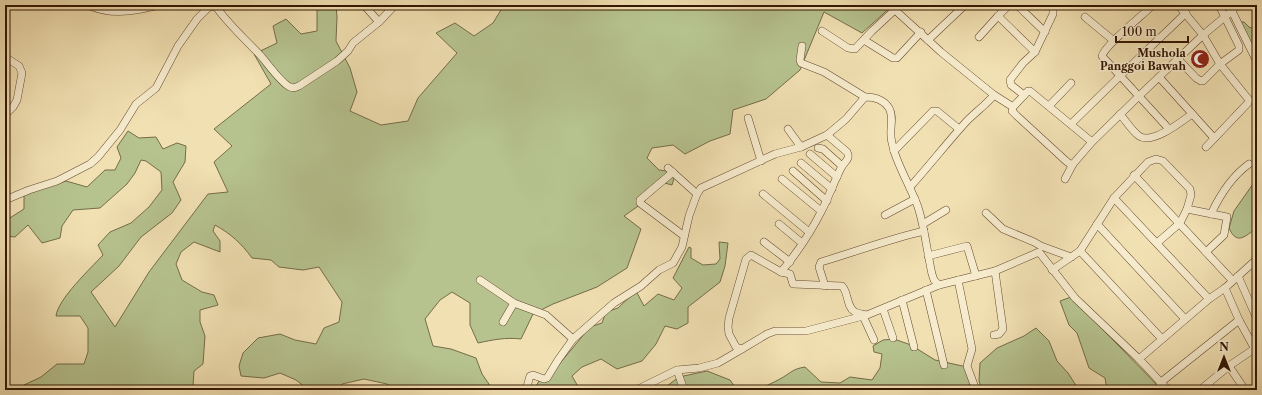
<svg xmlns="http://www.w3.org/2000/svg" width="1262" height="395" font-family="'Libre Caslon Text',serif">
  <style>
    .green { fill: #b6c38f; stroke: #756c49 }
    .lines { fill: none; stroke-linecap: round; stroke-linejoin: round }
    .minor-casing { stroke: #63482f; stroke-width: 8 }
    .minor { stroke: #f6ebcd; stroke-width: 7 }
    .labels { text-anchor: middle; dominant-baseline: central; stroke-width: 3; stroke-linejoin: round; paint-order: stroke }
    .poi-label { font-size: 11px; font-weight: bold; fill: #341603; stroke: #f6ebcd; text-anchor: end }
  </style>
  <rect width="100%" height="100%" fill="#f1e0b2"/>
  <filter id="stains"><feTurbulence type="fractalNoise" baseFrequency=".005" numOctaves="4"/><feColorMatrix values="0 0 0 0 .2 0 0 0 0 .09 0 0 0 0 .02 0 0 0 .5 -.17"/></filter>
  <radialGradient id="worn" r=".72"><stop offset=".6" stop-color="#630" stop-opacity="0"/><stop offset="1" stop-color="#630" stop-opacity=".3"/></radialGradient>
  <g class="green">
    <path d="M317,5H336L337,17L336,41L350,68L357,92L350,111L381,125L408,121L418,98L457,53L436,33L455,23L474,36L493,23L504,5H893L862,33L824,12L800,70L766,99L733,110L730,134L710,141L685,154L673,145L652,148L647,158L659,170L676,172L672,185L657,181L644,202L624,216L641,229L627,268L597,287L553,304L533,314L521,339C506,337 492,340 478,343L470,325V303L452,292L440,300L425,319L433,346L451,349L476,358L482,374L493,390H397L387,384L364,379L342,384L339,390H309L296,380L280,373L264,378L241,376L239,366L243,353L258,338L280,334L295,340L316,344L324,328L339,322L342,302L319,267L303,270L279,267L271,260L252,258C241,243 231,234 215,225L213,231L220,241V252L194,242L181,252L176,264L182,280L202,292L214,295L218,305L200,310V322L205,336L203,364L194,371L193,386L198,390H20L24,385L41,377L57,364H84L88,352V328L80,316H56C58,299 90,269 103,255L98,245L110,232L131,223L149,207L162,190L161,172L146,161L141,160L135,173L127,184L100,208L73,210L62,226L60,238L42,243L28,225L15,237L5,236V221L24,209V194L66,181L87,187L105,170H115L121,158L117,147L128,131L139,138L156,137L163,149L177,143L186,146L185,162L173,182L181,200L172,213L141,237L119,266L91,292L115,327L149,272L208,194L228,192L214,162L232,146L214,129L271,84L254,54L277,43L273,26L286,19L301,34L317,31Z"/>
    <path d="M1239,22H1244L1249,27L1257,30V49L1254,53Z"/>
    <path d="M1257,182V228C1245,236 1237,246 1229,228L1234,211L1253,184Z"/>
    <path d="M719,242L728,243L725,266L720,282L688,307V323L677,329L665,326L656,344L642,361L617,369L601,359L582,367L572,376L580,390H534L539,381L547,379L590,327L602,323L606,312L618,308L636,291L644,306L658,294L674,300L682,288L673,278L689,247L691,248V258L703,265L716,264L720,259Z"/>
    <path d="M1071,297L1162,390H1107L1105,378L1089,368L1077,333L1069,325L1060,301Z"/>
    <path d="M1036,328L1049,341L1057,361L1068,373L1079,390H982L979,381L980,363L997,348L1024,336Z"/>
    <path d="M894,339L911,345L935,360L967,367L972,381L966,389L967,390H815L799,387L783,390H760C766,385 773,383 780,379C791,373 792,369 805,367L821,382L840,383L850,377L872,380L880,368L882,354L874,352L873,346L883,340Z"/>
    <path d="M707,371L730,380L737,390H664L663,389L679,377Z"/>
  </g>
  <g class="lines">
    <defs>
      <g id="minor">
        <path d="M88,5C112,16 135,11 159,5"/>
        <path d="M364,5L379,22"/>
        <path d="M1009,5L998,16L1035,52"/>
        <path d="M1017,5L1045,32"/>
        <path d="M1153,5C1143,15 1105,45 1102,56L1169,129"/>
        <path d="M1178,5L1203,35L1220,64L1249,100L1248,103L1206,147"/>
        <path d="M1229,5L1257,62"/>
        <path d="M895,10L941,52L994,95L1013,107"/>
        <path d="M1085,17L1114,41"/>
        <path d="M822,31L848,48L855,49L872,31L900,5"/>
        <path d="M979,37L998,16"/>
        <path d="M864,40L893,58H897L921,32"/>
        <path d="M928,40L965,5"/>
        <path d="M802,46L800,60L801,63L824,72L865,97"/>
        <path d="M5,57L19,66L22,73L17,100L13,107L5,115"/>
        <path d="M1178,59L1196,78L1201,81H1203L1220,64L1239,50V46L1219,5"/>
        <path d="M1159,77L1214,138"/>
        <path d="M1024,95L1011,85L1010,80L1023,63L1035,52L1053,14V9L1049,5"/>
        <path d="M1049,106L1071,83"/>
        <path d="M1120,114C1126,121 1132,131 1139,136C1152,145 1181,122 1192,114"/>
        <path d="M748,118L761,161"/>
        <path d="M1071,124L1120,76L1186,13"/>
        <path d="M788,129L801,147"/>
        <path d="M1092,142L1030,91H1028L1013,107L1012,111L1017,116L1066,161L1070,164H1073L1092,142L1139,96L1203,35L1232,11L1237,5"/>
        <path d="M818,148L823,149L842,166"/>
        <path d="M894,151L933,111H937L959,129"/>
        <path d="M810,154L837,177"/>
        <path d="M801,163L832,189"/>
        <path d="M668,168L697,194"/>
        <path d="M793,171L827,201"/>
        <path d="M673,172L640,200V203L684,236"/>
        <path d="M1134,175L1232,280"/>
        <path d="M782,179L821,211"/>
        <path d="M1065,179L1073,164"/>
        <path d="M910,187C929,166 946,144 965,123C974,113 985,106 994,95"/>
        <path d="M763,194L809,232"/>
        <path d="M1114,198L1209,299"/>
        <path d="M5,200L29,190L57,181L90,164L98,157L120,130L136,104L156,88L178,46L197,19L209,7H214L217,8C230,26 246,40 261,56C267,63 282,84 290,87C294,89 296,87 299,86L337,61L348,51L353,43L379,22L395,5"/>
        <path d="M986,213L1003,229L1034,242L1041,246L1071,257"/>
        <path d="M1211,214C1220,195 1232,176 1249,164"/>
        <path d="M885,215L915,199"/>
        <path d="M779,224L802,243"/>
        <path d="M923,224L946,210"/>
        <path d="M1097,224L1185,319"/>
        <path d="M764,242L790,262"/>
        <path d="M1157,243L1180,223L1187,209"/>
        <path d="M1080,251L1162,339"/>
        <path d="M928,256L967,246L976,276"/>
        <path d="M1052,270L1080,251L1114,198L1148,162L1156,159L1163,161L1190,189L1191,195L1187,209L1227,217L1224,235L1206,252"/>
        <path d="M781,272C797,253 811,232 822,210C829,196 834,182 841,168C844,162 851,159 847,152L827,135"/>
        <path d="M1238,276L1257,319"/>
        <path d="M480,280L514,303L546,315L573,339"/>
        <path d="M958,280L972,349L967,366L976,390"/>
        <path d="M825,286L819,267L821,262C855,252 889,239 924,231"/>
        <path d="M1225,288L1239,320L1257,353"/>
        <path d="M926,290L944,365"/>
        <path d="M902,300L914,347"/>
        <path d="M883,309L893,338"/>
        <path d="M867,315C863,314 858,314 855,312C846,307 849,293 842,286L793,284L790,274L781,272L751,255L746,259L729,318L728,327L729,334L736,347L742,349L767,334L775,331H806L867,315L939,285"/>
        <path d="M863,316L874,340"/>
        <path d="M503,322L514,303"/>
        <path d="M994,335L999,334L1003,329L995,271"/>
        <path d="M1139,359L1168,390"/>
        <path d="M1229,366L1245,390"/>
        <path d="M677,370L684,390"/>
        <path d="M1160,383L1239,320"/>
        <path d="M526,390L530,376L533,375L544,379L547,378L558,360L573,339L614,303L641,286L659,270L673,263L682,247L689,216L697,194L701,188L775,154L801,147L827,135L846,119L865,97C875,97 884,100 889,108C894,117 890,126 891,136C891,141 893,146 894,151C900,170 911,188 918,207C925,229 927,252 932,274L934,280L939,285L995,271L1039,252L1075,298L1139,359L1209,299L1225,288L1257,259"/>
        <path d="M636,390L677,370L699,368L718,363L742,349"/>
        <path d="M1200,390L1229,366L1254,349"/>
      </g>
    </defs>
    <use href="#minor" class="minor-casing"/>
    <use href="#minor" class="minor"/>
  </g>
  <defs>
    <symbol id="mosque-disc" viewBox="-11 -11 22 22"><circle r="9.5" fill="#8f2418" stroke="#f6ebcd"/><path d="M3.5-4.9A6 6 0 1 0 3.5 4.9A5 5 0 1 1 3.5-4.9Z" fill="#fff"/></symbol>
  </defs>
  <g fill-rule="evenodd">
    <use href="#mosque-disc" x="1189" y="48" width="22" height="22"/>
  </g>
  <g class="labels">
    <g class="poi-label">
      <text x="1186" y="53">Mushola<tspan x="1186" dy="13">Panggoi Bawah</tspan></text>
    </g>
  </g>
  <rect width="1262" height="395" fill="none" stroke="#f1e0b2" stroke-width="20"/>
  <rect x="6" y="6" width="1250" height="383" fill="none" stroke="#341603" stroke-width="2"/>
  <rect x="10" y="10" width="1242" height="375" fill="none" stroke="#341603"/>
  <g transform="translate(1224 357)" stroke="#f6ebcd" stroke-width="3" paint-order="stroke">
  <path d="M0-3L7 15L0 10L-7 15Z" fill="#341603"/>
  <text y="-6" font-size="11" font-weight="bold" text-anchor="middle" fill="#341603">N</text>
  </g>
  <path d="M1116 36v6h72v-6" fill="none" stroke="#341603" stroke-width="2"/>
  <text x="1122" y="36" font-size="12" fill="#341603" stroke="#f6ebcd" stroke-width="3" paint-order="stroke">100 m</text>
  <rect width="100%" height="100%" filter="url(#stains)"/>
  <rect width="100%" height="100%" fill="url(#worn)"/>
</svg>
